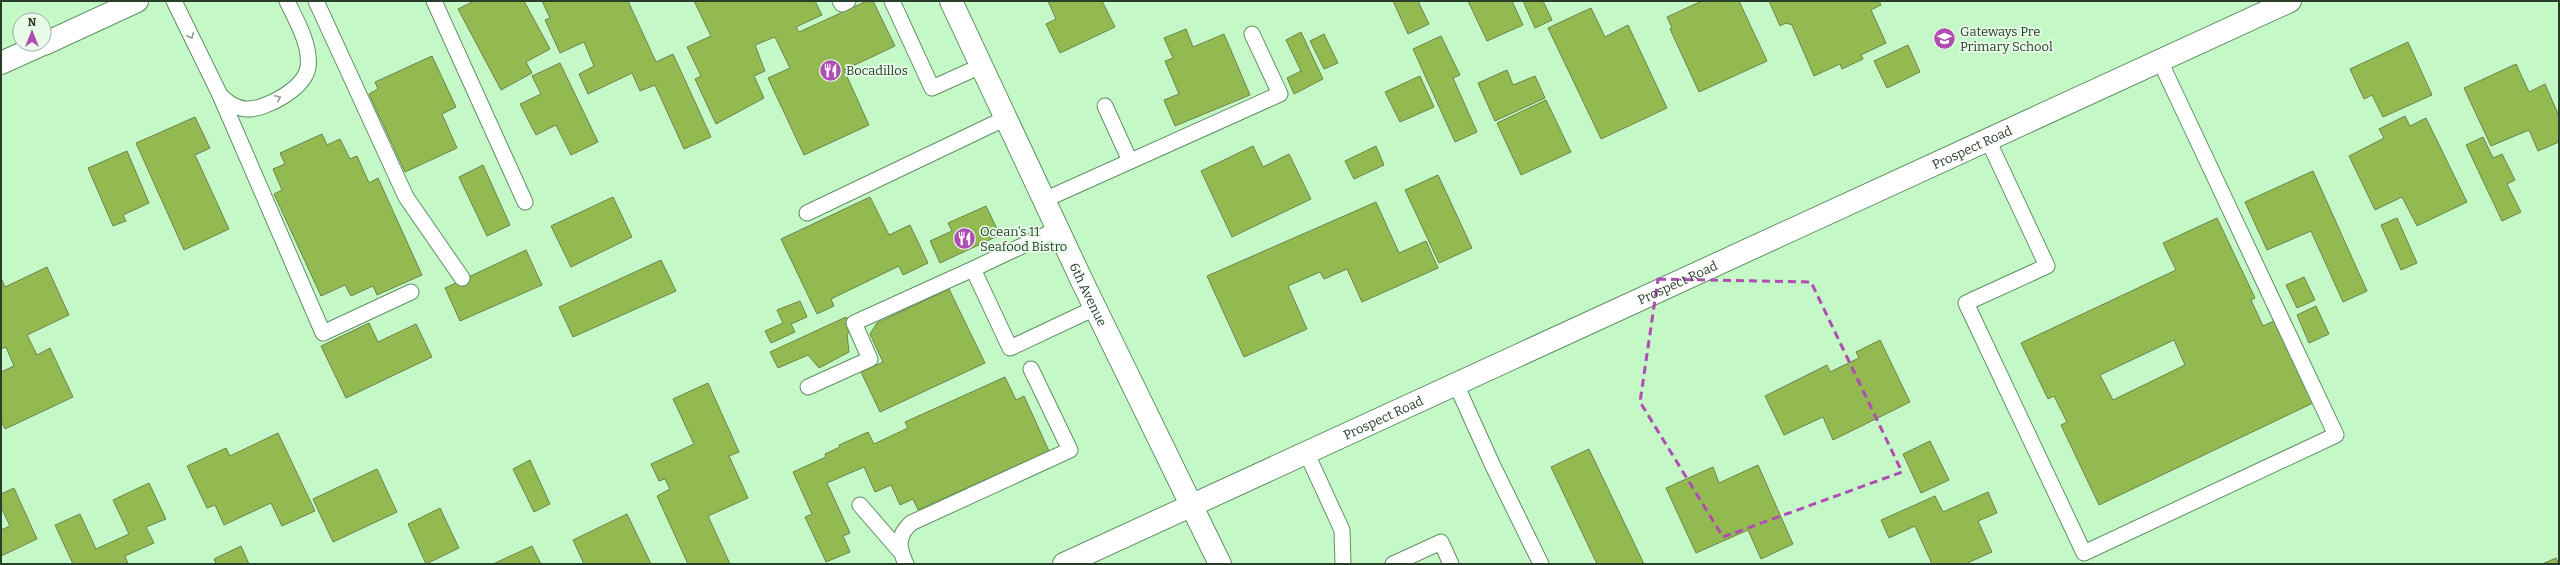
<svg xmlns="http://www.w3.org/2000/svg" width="2560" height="565" font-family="Bitter,serif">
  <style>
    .building { fill: #93ba51; stroke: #6d834b; fill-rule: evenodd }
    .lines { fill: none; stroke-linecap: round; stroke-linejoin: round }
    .service-casing { stroke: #609064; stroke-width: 17 }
    .minor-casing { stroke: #609064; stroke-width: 24 }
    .tertiary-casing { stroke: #609064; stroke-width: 24 }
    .service { stroke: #fff; stroke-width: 15 }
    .minor { stroke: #fff; stroke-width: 22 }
    .tertiary { stroke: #fff; stroke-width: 22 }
    .oneway { stroke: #949e95 }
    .marked { fill: none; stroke: #b04db3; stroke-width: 3; stroke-dasharray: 8 5; stroke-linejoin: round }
    .labels { text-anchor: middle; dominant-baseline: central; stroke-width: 3.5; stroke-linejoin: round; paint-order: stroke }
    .poi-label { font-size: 13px; fill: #293e2b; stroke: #e8fce9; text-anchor: start }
    .street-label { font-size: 13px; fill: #293e2b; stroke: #e8fce9 }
  </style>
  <rect width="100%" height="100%" fill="#c4f9c7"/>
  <g class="building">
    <path d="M474,1H524L550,49L526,62L532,73L501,90L458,9Z"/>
    <path d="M542,1H628L656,62L673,54L711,137L684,149L655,85L640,91L632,73L588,94L579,74L594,66L584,42L560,53L545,20L550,18Z"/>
    <path d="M694,1H815L822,15L796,27L799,32L867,1H873L895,46L844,70L869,125L804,155L768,78L790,68L775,37L755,45L765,71L754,76L764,98L716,124L695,79L701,76L687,47L711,36Z"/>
    <path d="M1048,1H1102L1115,27L1060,53L1046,24L1056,19Z"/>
    <path d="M1393,1H1418L1429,24L1408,34Z"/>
    <path d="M1468,1H1512L1523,25L1487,41Z"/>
    <path d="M1523,1H1543L1552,20L1535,28Z"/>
    <path d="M1702,1H1739L1767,61L1699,92L1670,29L1672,28L1667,17Z"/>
    <path d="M1769,1H1879L1881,5L1871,10L1886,43L1861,55L1863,59L1842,69L1840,64L1814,76L1792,25L1786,23L1780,26Z"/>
    <path d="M1591,8L1605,37L1628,25L1667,108L1601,139L1548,28Z"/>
    <path d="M1186,29L1193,47L1224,34L1250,95L1175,126L1164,100L1179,94L1165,61L1173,58L1164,38Z"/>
    <path d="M1301,32L1323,79L1294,94L1287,78L1301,71L1286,40Z"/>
    <path d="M1324,34L1338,63L1324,69L1310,41Z"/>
    <path d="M1441,36L1460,75L1453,78L1477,132L1455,142L1413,49Z"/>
    <path d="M2408,42L2432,95L2383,117L2372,95L2364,99L2350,69Z"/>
    <path d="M1908,45L1920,72L1887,88L1874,61Z"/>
    <path d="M432,56L456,107L442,114L457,148L405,172L369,94L378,89L375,82Z"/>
    <path d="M560,63L598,142L571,155L556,125L536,135L520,104L541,94L532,76Z"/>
    <path d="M2516,64L2529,92L2545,84L2559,116V142L2538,151L2529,130L2491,146L2464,88Z"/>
    <path d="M1507,70L1513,85L1535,76L1545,98L1495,121L1478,83Z"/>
    <path d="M1420,76L1434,107L1400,122L1385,92Z"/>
    <path d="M1546,100L1571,152L1521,175L1497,123Z"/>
    <path d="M2405,116L2410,126L2426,118L2467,202L2417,226L2402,197L2375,210L2349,156L2384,138L2379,129Z"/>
    <path d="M195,117L210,148L195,155L229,229L184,250L136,143Z"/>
    <path d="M322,134L327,145L340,139L350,159L357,156L369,183L378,178L422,275L377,295L373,286L351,296L345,285L321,296L274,194L282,190L273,169L285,164L280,153Z"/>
    <path d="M2483,137L2493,158L2502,154L2515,180L2507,184L2521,212L2502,221L2466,145Z"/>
    <path d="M1253,146L1263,167L1289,154L1311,199L1232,237L1201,171Z"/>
    <path d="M1376,146L1384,165L1354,179L1345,161Z"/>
    <path d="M127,151L149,203L123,215L126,221L113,226L88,168Z"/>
    <path d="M483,165L510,225L487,236L459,177Z"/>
    <path d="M2313,171L2367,291L2343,302L2311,231L2267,250L2245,202Z"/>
    <path d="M1438,175L1472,248L1439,263L1405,190Z"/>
    <path d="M613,197L632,237L571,267L551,226Z"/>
    <path d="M870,197L889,235L910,225L928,263L903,275L899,266L831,299L834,306L817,314L781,239Z"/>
    <path d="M1376,202L1399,253L1426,241L1438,268L1362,302L1347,269L1324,279L1320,272L1288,286L1307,329L1244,357L1207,276Z"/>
    <path d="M986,206L1000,235L940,263L930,241L952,231L948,223Z"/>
    <path d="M2217,218L2255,298L2251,300L2263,326L2274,321L2313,403L2099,505L2061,425L2067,422L2054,396L2048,399L2021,343L2176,270L2163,243ZM2174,340L2185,365L2113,400L2100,375Z"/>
    <path d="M2397,218L2417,263L2401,270L2381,225Z"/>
    <path d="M526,250L542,285L460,321L445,288Z"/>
    <path d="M661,260L676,291L573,337L559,307Z"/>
    <path d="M47,267L69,315L27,335L37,355L50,348L73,397L5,429L1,421V372L14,366L6,347L1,349V278L5,287Z"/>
    <path d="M2304,277L2315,300L2297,308L2286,285Z"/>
    <path d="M949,289L985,363L880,412L861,372L883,362L870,334L877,323Z"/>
    <path d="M800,301L807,317L791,324L795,332L771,343L765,331L783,323L777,310Z"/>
    <path d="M2316,306L2329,334L2309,343L2297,315Z"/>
    <path d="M846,317L852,331L847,334L849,352L819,368L808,355L778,368L770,352Z"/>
    <path d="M369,323L378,342L416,324L432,357L346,398L321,346Z"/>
    <path d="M1880,340L1910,402L1833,440L1823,417L1784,435L1765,396L1827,365L1830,372L1859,358L1856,352Z"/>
    <path d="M1005,377L1016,400L1024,396L1049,451L918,510L913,499L900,505L891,485L875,492L864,467L827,483L850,533L843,536L850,552L826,562L805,517L812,514L793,472L826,457L825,454L840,447L839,445L868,432L874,444L908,428L905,422Z"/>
    <path d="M708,383L739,452L729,456L748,498L708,516L730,564H688L657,496L670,489L665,479L659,481L651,464L694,444L673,399Z"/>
    <path d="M278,433L315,511L282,526L271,503L224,525L215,505L207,508L187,466L226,448L230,456Z"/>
    <path d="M1930,441L1949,480L1921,493L1903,454Z"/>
    <path d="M1589,449L1644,564H1597L1551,467Z"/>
    <path d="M530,460L550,504L534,512L513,469Z"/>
    <path d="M1758,465L1793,544L1761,559L1748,530L1696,553L1666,488L1713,467L1719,483Z"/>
    <path d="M377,469L397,512L333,542L313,499Z"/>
    <path d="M149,483L166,519L146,527L154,543L125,556L128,564H73L55,525L80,514L96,549L129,534L113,500Z"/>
    <path d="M14,488L37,539L1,556V530L10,526L1,507V494Z"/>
    <path d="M1988,492L1997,513L1978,521L1992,552L1965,564H1932L1915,526L1889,538L1881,520L1935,496L1943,512Z"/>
    <path d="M440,508L459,548L426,564L408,524Z"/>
    <path d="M627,514L651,564H584L573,540Z"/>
    <path d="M241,546L249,564H216L214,559Z"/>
    <path d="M532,546L541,564H493Z"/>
    <path d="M2556,558L2559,564H2542Z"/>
  </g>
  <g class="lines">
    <defs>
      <g id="service">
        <path d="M174,1L220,95C228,103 235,108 246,109C266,110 305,88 308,67C311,45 296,20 287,1"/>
        <path d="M316,1L406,197L462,278"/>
        <path d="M434,1L525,202"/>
        <path d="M840,1L842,4L848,1"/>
        <path d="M892,1L932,88L981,66"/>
        <path d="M220,95L323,333L411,292"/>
        <path d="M1105,106L1130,161"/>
        <path d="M1988,140L2047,266L1966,303L2084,553L2336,435L2160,61"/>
        <path d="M1044,200L1280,94L1252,34"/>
        <path d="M807,213L1006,118"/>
        <path d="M1058,229L973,269L1010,348L1095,308"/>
        <path d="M1456,384L1492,464L1541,564"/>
        <path d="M808,387L870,359L854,323L973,269"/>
        <path d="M1307,454L1342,530L1343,564"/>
        <path d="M860,505L899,550"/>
        <path d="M906,564C898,547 897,536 911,523L1070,450L1031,369"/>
        <path d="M1393,564L1441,542L1451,564"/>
      </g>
      <g id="minor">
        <path id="s1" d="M1064,564L2290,1"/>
      </g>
      <g id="tertiary">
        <path id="s2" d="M951,1L1082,281L1220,564"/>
        <path d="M44,44L137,1"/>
        <path d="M1,63L43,44"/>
      </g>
    </defs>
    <use href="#service" class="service-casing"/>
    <use href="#minor" class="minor-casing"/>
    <use href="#tertiary" class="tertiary-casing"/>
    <use href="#service" class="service"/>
    <use href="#minor" class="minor"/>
    <use href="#tertiary" class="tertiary"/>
  </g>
  <defs><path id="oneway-chevron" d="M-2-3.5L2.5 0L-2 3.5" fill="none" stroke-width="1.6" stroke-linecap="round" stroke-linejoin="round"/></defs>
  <g class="oneway">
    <use href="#oneway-chevron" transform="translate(191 36) rotate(65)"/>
    <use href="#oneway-chevron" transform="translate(278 98) rotate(-25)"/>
  </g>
  <path class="marked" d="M1658,279L1811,282L1902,472L1723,537L1640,402Z"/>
  <defs>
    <symbol id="school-disc" viewBox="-11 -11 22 22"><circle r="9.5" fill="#b04db3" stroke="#e8fce9"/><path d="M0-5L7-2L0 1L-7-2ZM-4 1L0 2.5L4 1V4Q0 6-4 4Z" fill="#fff"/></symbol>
    <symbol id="restaurant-disc" viewBox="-11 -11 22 22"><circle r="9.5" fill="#b04db3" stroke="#e8fce9"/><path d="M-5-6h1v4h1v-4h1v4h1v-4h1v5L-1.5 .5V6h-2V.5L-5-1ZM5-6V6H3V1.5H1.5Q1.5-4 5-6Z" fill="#fff"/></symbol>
  </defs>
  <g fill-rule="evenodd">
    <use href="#school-disc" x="1932" y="26" width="25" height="25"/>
    <use href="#restaurant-disc" x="818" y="58" width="25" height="25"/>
    <use href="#restaurant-disc" x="952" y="226" width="25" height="25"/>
  </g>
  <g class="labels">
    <g class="poi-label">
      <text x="1960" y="31">Gateways Pre<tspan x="1960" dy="15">Primary School</tspan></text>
      <text x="846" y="70">Bocadillos</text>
      <text x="980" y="231">Ocean's 11<tspan x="980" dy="15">Seafood Bistro</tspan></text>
    </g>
    <g class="street-label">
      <text stroke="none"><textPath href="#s1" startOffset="999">Prospect Road</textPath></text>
      <text stroke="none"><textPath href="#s1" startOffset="675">Prospect Road</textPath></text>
      <text stroke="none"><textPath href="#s2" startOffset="324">6th Avenue</textPath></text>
      <text stroke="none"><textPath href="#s1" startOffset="351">Prospect Road</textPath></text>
    </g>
  </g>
  <rect width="2560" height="565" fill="none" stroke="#293e2b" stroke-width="4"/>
  <g transform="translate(32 32)"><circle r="19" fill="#e8fce9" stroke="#9cb09d"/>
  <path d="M0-3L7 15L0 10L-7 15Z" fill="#b04db3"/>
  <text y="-6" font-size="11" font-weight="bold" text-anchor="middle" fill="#293e2b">N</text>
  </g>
</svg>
